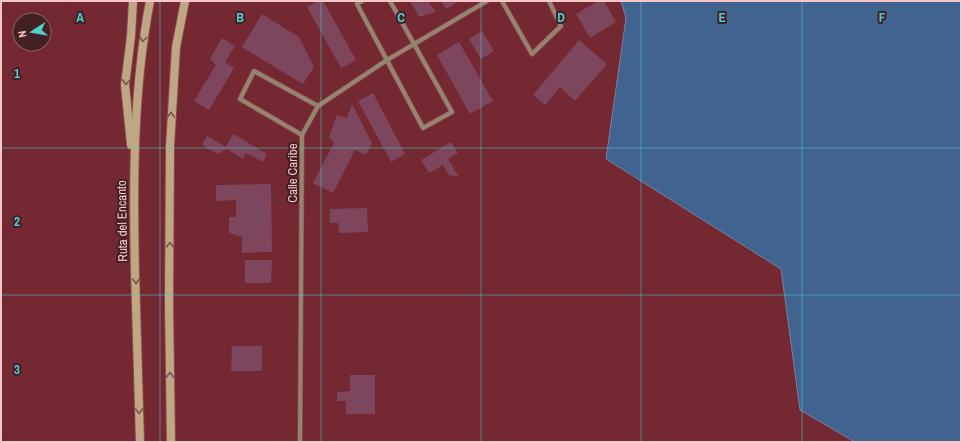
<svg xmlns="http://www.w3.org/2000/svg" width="962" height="443" font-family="'Archivo Narrow',sans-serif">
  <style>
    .water { fill: #416390; stroke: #7781a1 }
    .building { fill: #7e465c }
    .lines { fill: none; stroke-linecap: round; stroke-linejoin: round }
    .street-casing { stroke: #8e4850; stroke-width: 5.5 }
    .secondary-casing { stroke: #8e4850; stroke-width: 10 }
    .street { stroke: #95846f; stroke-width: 4 }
    .secondary { stroke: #c0a784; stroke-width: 8 }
    .oneway { stroke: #75564a }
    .grid { fill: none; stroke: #52cdcd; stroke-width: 1; stroke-opacity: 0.55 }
    .labels { text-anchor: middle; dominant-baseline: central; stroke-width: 4; stroke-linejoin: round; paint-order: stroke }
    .street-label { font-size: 13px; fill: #f6c7c9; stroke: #432023 }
    .grid-label { font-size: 13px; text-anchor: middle; font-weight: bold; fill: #52cdcd; stroke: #432023; stroke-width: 4; stroke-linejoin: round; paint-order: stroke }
  </style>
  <rect width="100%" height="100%" fill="#742832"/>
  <path class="water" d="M621,1H961V442H855L800,410L781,269L606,159L626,18Z"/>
  <g class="building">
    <path d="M318,1H323L356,60L341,68L307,7Z"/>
    <path d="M410,1H428L436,12L419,17Z"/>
    <path d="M441,1H459L446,9Z"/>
    <path d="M598,1H604L616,22L590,38L576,14Z"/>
    <path d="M262,14L299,37L314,67L303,84L242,47Z"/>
    <path d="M482,31L494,51L481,59L469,39Z"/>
    <path d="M222,38L235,46L225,62L234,68L209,110L194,101L216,65L210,59Z"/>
    <path d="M579,40L607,64L575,101L560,87L545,105L533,95Z"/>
    <path d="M459,42L493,101L470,114L437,55Z"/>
    <path d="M373,93L405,154L391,162L358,101Z"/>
    <path d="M352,104L372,143L366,155L355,150L333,193L313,183L334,143L329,137L337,115L347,118Z"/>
    <path d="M233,134L267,154L263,162L246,153L243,159L227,149L218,154L202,145L207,136L226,147Z"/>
    <path d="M451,142L458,153L448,159L459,177L449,175L443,165L429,173L421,160Z"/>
    <path d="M271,184L272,252L242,253V237L229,233V217H236V200L216,201V185Z"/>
    <path d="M367,208L368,232L339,233L338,223H330V209Z"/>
    <path d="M245,260H272L271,283H245Z"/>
    <path d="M232,346H262V371H231Z"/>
    <path d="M350,375H375V414H346V401H337V392L350,391Z"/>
  </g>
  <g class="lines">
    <defs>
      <g id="street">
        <path d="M362,1L357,4L423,128L452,112L390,1"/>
        <path d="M502,1L532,54L561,26L549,1"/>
        <path d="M302,135L240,99L254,71L318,106"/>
        <path d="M300,442L302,135L318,106L387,60L487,1"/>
      </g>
      <g id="secondary">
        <path d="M131,145L125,85L131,36L133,1"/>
        <path d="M140,442C138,385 137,329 135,272C133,182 133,90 150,1"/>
        <path d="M171,442L169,304L170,146L176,47L185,1"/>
      </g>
    </defs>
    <use href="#street" class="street-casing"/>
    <use href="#secondary" class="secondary-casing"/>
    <use href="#street" class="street"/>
    <use href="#secondary" class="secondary"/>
  </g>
  <defs><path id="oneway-chevron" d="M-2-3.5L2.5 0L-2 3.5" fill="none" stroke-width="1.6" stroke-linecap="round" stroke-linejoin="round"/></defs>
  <g class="oneway">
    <use href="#oneway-chevron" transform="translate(143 39) rotate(97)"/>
    <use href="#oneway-chevron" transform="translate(126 82) rotate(94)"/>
    <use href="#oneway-chevron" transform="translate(171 115) rotate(-88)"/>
    <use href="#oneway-chevron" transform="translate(170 245) rotate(-90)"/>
    <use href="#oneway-chevron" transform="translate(136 281) rotate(89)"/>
    <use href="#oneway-chevron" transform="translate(170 375) rotate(-91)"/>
    <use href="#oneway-chevron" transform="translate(139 411) rotate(89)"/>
  </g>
  <path class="grid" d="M160,1V442M321,1V442M481,1V442M641,1V442M802,1V442M1,148H961M1,295H961"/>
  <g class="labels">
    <g class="street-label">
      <text transform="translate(292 173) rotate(-90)">Calle Caribe</text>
      <text transform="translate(122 221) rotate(-91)">Ruta del Encanto</text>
    </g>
  </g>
  <g class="grid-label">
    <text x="80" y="22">A</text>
    <text x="240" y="22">B</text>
    <text x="401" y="22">C</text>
    <text x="561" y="22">D</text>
    <text x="722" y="22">E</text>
    <text x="882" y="22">F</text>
    <text x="17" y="78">1</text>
    <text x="17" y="226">2</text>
    <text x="17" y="374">3</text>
  </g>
  <rect width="962" height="443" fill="none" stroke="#f6c7c9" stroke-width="4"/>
  <g transform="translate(32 32) rotate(258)"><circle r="19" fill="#432023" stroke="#8b6365"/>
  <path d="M0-3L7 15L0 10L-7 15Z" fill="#52cdcd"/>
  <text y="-6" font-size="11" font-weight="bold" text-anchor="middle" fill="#f6c7c9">N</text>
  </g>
</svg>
